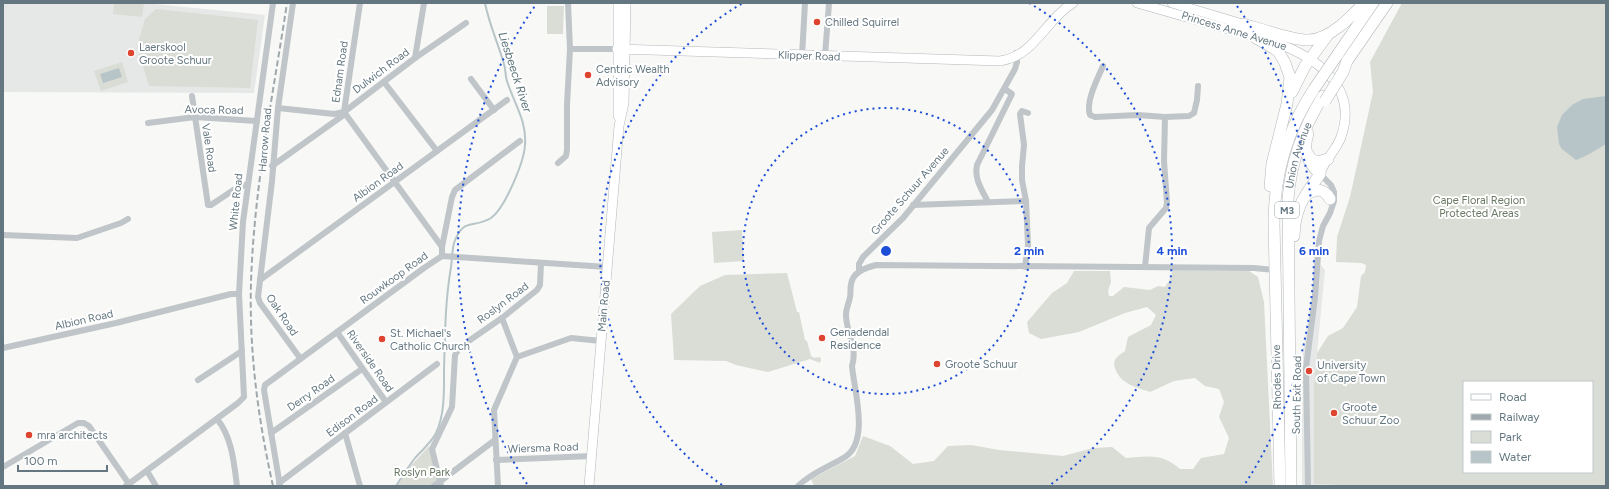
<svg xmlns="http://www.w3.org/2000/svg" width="1609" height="489" font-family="Figtree,sans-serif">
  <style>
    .built { fill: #e6e8e7 }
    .green { fill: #d9ddd5; fill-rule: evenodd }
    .water { fill: #b7c5c8 }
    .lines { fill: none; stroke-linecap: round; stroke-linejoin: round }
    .stream { stroke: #b7c5c8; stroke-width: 2 }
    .secondary-casing { stroke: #b2b9bc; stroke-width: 10 }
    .highway-casing { stroke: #b3b8bb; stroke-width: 12 }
    .street { stroke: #bfc5c8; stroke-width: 6 }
    .secondary { stroke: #fff; stroke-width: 9 }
    .highway { stroke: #fff; stroke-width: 11 }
    .rail { stroke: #9fa8ac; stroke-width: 2; stroke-dasharray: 6 3; stroke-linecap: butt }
    .highway-bridge-casing { stroke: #b3b8bb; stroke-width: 12; stroke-linecap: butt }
    .highway-bridge { stroke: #fff; stroke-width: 11 }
    .ring { fill: none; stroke: #1d4ed8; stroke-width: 2; stroke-dasharray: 2 4 }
    .poi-dot { fill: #de4530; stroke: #fff; stroke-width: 1.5 }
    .labels { text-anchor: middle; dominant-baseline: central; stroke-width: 4; stroke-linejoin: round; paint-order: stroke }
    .shield { fill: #fff; stroke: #92a0a6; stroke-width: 1 }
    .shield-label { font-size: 10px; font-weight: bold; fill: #647780 }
    .poi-label { font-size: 11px; fill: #647780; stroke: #fff; text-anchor: start }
    .street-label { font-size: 11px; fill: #647780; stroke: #fff }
    .park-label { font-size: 11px; fill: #697863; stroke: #fff }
    .water-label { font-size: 12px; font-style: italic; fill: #5f767a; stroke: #fff }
    .centre { fill: #1d4ed8; stroke: #fff; stroke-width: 2 }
    .ring-label { font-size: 12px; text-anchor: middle; font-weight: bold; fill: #1d4ed8; stroke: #fff; stroke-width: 4; stroke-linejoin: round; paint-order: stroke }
  </style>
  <rect width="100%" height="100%" fill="#f8f8f6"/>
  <g class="built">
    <path d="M3,3H144L265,15L254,93L3,92Z"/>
    <path d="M1314,257L1325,270L1314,384V484L1357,486H1302V358L1312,296Z"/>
  </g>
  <g class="green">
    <path d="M114,3H144L142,17L113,14Z"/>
    <path d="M1402,3H1606V486H1357L1314,484V384L1317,353L1328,336L1343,328L1357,307L1361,276L1365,272L1366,265L1361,263L1336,262L1337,237L1350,197L1373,92L1370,62ZM1464,382H1592V472H1464Z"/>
    <path d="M547,6H564L563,34H547Z"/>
    <path d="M156,9L258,20L250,88L149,86L137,47L145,19Z"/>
    <path d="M122,62L128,82L101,91L94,71Z"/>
    <path d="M742,230L744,261L714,263L712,232Z"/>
    <path d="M1173,270L1249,271L1258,277L1264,302L1273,486H814L811,479L855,456L863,436L890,446L913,464L934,461L948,446L971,445L999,450L1063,456L1093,448L1112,447L1126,458C1147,456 1163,453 1180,469H1193L1201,458L1224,454L1229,438L1219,417L1224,402L1219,389L1205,386L1195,378L1174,381L1150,392C1136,387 1120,384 1115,368C1112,359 1118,356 1125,351L1128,337L1151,325L1156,315L1147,307L1125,313L1079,332L1041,339L1029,333L1027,322L1052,293L1067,283L1074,271H1110L1111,282L1108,291L1109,296H1113L1124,287L1150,290L1158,286L1165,287L1169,281Z"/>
    <path d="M787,273L797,312H799L805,340L807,341L811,356L814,358L820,357L821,360L820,363L810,359L768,372L736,365L726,361L674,360L671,314L700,286L725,275Z"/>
    <path d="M429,446L438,481L431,486H397L407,470Z"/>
  </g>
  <g class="water">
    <path d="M119,68L122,77L103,83L100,74Z"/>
    <path d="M1606,96V144C1596,150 1587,156 1576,160L1562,149L1559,144L1557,127L1562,115L1572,105L1583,99Z"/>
  </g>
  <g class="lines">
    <path class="stream" d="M396,486C402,476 408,467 415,458C422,450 431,443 436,433C445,414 444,390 444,370C445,335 445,302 451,267C452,260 452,251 454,243C463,217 473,229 491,218C505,208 524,162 525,145C527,122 515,105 508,84C505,78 506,70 504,64C498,43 489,24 485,3"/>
    <defs>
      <g id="secondary">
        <path d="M618,3V116"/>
        <path d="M1137,3L1274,42C1316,57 1359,86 1341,137C1336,151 1324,160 1320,174"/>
        <path d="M1172,3L1249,26"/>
        <path d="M617,49L1000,61C1035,56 1045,20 1073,3"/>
        <path d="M589,486L619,126L624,103L626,3"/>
      </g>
      <g id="highway">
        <path d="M1243,24C1259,28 1294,41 1309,40C1330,39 1350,18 1364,3"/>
        <path d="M1251,35L1278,51L1285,63L1290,77L1287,104L1272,164L1270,186"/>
        <path d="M1338,54L1373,3"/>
        <path d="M1347,61L1387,3"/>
        <path d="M1292,92L1305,66L1327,36"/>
        <path d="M1308,154L1311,159L1317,162L1328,159"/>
        <path d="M1306,195C1316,188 1324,188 1330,199"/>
        <path d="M1294,236C1295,207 1304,197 1320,174C1308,163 1302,150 1308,134"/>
        <path d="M1280,486L1274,224C1274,174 1287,130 1314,89"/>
        <path id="s1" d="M1291,486L1288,199C1291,161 1303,128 1323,96"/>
      </g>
    </defs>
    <use href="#secondary" class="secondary-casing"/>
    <use href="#highway" class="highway-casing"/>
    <g class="street">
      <path d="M293,3L278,108L272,181L258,297L260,303L300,358"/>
      <path d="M360,3L344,112L442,247V256"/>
      <path d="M570,49H617"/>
      <path d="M802,56L805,3"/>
      <path d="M825,56L829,3"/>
      <path d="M415,58L424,3"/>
      <path d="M1103,66C1098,78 1085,102 1090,115L1095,117L1138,115L1165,117"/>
      <path d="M471,79L494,110"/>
      <path d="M384,82L437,151"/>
      <path d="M192,96L208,205H211L235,189L248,184"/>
      <path d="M278,108L334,114L344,112L415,58L466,23"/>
      <path d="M148,123L195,117L257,121"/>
      <path d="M558,163L566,156L567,150V105L570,49L568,3"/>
      <path d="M272,166L345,114"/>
      <path d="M988,202C982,190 974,179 977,165L1012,94L1005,89"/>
      <path d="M913,205L1026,201"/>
      <path d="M3,235L77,238L121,223L128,219"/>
      <path d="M442,247L452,197L455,190L520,141"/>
      <path d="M1025,267L1028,245L1026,201L1022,180V166L1024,145L1020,114L1022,111L1028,113"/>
      <path d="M1145,267L1149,228L1166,208L1167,203L1164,161L1165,117L1189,116L1194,113L1197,100L1198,86"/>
      <path d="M859,271V264L863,257L903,218L992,110L1015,69L1017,62L1016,53"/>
      <path d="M260,280L507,100"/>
      <path d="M502,318L517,357"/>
      <path d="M337,332L386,402"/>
      <path d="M3,348L116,323L231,294H239"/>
      <path d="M198,380L242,351"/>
      <path d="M217,419C232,437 234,463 237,486"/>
      <path d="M271,433L362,369"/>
      <path d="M345,433L360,486"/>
      <path d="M496,460L592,456"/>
      <path d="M3,467L78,423H84L89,426L129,484"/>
      <path d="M147,471L156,486"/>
      <path d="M279,483L437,364"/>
      <path d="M126,486L238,403L244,397L239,294L243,222L273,3"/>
      <path d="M280,486L264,390L265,385L424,268L442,256L607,267"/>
      <path d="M434,486L495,440"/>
      <path d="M441,486L432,449L452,407L455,355L460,347L502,318L537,290L540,285L541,263"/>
      <path d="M498,486L494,410L517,357L571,338L601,341"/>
      <path d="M798,486C812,472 829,467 845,457C870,441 854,390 852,366C858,347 846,333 846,315C846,308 849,303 850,297C851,293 850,289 851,284C853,272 865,268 876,265L1254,268L1275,270"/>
      <path d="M1308,486L1306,368L1315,297L1319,241L1323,226L1330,213L1334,201V192L1331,185L1320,174"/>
    </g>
    <use href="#secondary" class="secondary"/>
    <use href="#highway" class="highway"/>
    <path class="rail" d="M273,486C258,419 249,351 251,282C254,188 273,95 287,3"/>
    <defs>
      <g id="highway-bridge">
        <path d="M1314,89L1338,54"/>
        <path d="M1325,101L1343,72L1347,61"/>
      </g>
    </defs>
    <use href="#highway-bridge" class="highway-bridge-casing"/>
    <use href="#highway-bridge" class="highway-bridge"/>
  </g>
  <g class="ring">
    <circle cx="886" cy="251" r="143"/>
    <path d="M722 485A286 286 0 0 1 743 3M1029 3A286 286 0 0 1 1050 485"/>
    <path d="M527 484A428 428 0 0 1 535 6M1237 6A428 428 0 0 1 1245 484"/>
  </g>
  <g class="poi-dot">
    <circle cx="817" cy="22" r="4"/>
    <circle cx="131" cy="53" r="4"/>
    <circle cx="588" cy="75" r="4"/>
    <circle cx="822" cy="338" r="4"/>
    <circle cx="382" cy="339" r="4"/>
    <circle cx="937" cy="364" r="4"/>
    <circle cx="1309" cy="371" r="4"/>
    <circle cx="1334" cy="413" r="4"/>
    <circle cx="29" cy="435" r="4"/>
  </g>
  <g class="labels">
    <rect class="shield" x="1275" y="202" width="24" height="16" rx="3"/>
    <g class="shield-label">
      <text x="1287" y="210">M3</text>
    </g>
    <g class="poi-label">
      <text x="825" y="22">Chilled Squirrel</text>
      <text x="139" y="47">Laerskool<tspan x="139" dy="13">Groote Schuur</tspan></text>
      <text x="596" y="69">Centric Wealth<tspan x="596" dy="13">Advisory</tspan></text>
      <text x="830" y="332">Genadendal<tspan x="830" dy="13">Residence</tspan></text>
      <text x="390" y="333">St. Michael's<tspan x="390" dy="13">Catholic Church</tspan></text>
      <text x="945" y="364">Groote Schuur</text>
      <text x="1317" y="365">University<tspan x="1317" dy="13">of Cape Town</tspan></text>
      <text x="1342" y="407">Groote<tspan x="1342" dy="13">Schuur Zoo</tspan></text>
      <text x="37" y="435">mra architects</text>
    </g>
    <g class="street-label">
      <text transform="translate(1234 31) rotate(17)">Princess Anne Avenue</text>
      <text transform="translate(809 56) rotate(2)">Klipper Road</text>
      <text transform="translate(381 71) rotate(-37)">Dulwich Road</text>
      <text transform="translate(340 72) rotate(-82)">Ednam Road</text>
      <text transform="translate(214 110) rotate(1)">Avoca Road</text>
      <text transform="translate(265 140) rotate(-85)">Harrow Road</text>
      <text transform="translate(209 148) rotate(82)">Vale Road</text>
      <text stroke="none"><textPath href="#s1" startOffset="332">Union Avenue</textPath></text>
      <text transform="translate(378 182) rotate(-36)">Albion Road</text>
      <text transform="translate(910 191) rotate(-49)">Groote Schuur Avenue</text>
      <text transform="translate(236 202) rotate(-84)">White Road</text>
      <text transform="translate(394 278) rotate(-36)">Rouwkoop Road</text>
      <text transform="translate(503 303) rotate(-37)">Roslyn Road</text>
      <text transform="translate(604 306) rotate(-85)">Main Road</text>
      <text transform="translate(282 315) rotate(56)">Oak Road</text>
      <text transform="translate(84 320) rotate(-13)">Albion Road</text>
      <text transform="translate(370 361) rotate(55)">Riverside Road</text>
      <text transform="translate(1277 377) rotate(-91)">Rhodes Drive</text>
      <text transform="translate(311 393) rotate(-35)">Derry Road</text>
      <text transform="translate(1297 395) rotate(-89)">South Exit Road</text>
      <text transform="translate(352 416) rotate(-37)">Edison Road</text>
      <text transform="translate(543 448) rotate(-2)">Wiersma Road</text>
    </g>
    <g class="park-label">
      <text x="1479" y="200">Cape Floral Region<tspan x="1479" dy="13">Protected Areas</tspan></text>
      <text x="422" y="472">Roslyn Park</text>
    </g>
    <g class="water-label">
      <text transform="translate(515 72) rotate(72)">Liesbeeck River</text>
    </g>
  </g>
  <circle cx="886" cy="251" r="6" class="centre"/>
  <g class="ring-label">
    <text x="1029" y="255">2 min</text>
    <text x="1172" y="255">4 min</text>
    <text x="1314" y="255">6 min</text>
  </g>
  <rect width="1609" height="489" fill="none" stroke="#647780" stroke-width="8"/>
  <rect x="1463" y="381" width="130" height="92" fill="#ffffff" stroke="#c1c9cc"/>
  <rect x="1471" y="394" width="20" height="6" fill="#ffffff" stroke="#c1c9cc"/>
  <text x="1499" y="401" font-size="12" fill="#647780">Road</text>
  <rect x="1471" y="414" width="20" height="6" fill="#9fa8ac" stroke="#c1c9cc"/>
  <text x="1499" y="421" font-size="12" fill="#647780">Railway</text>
  <rect x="1471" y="431" width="20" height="12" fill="#d9ddd5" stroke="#c1c9cc"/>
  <text x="1499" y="441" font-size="12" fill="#647780">Park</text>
  <rect x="1471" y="451" width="20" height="12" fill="#b7c5c8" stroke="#c1c9cc"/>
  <text x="1499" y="461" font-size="12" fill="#647780">Water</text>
  <path d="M18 465v6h89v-6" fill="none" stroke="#647780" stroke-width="2"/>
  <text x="24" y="465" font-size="12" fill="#647780" stroke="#ffffff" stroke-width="3" paint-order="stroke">100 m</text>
</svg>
